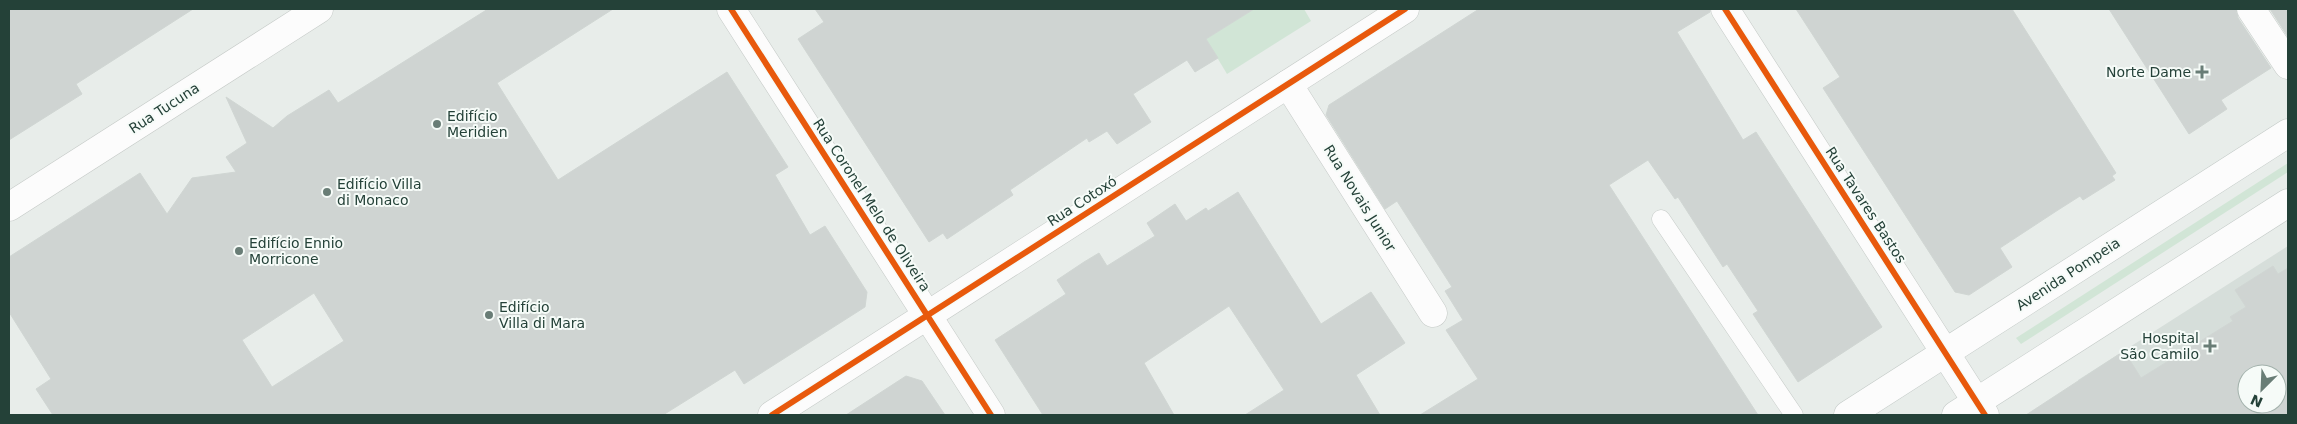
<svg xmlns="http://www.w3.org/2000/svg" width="2297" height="424" font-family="'DejaVu Sans',sans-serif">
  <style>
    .built { fill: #d6deda; fill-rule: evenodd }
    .green { fill: #d1e5d6 }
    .building { fill: #cfd4d2; stroke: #d0d6d3; fill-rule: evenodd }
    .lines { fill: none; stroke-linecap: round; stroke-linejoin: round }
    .service-casing { stroke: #c5cac7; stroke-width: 19 }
    .minor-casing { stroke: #c5cac7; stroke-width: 29 }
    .tertiary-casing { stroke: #c5cac7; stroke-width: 29 }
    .secondary-casing { stroke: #c3cac7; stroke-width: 29 }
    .service { stroke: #fcfcfc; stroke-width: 18 }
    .minor { stroke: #fcfcfc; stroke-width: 28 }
    .tertiary { stroke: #fcfcfc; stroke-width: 28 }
    .secondary { stroke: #fcfcfc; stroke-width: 28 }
    .cycleway-casing { stroke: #f6fbf8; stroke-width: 9 }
    .cycleway { stroke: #e8590c; stroke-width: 6 }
    .poi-dot { fill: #697d76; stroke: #f6fbf8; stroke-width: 2 }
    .labels { text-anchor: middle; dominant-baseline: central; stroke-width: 4; stroke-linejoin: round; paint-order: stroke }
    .poi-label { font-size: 14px; fill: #244138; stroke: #f6fbf8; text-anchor: start }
    .street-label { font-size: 14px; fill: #244138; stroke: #f6fbf8 }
  </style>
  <rect width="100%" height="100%" fill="#e8edea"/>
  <path class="built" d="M2288,246V415H2101L2078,380ZM2247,374H2277V404H2247Z"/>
  <g class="green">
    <path d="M1254,9H1304L1311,21L1227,74L1206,39Z"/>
    <path d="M2288,163V172L2021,344L2016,338Z"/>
  </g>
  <g class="building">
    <path d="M9,9H193L76,84L82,94L9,140Z"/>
    <path d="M488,9H613L497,83L558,180L727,72L788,167L775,175L810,235L825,226L867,292L865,307L744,384L735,370L663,415H53L36,389L51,379L9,312V257L140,173L167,214L192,178L236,172L226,157L247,143L226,97L273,128L287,116L329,90L338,103ZM314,293L344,341L272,387L242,340Z"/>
    <path d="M815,9H1254L1206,39L1218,58L1195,72L1187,60L1133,94L1151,122L1117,144L1107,131L1089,142L1087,138L1010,190L1013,195L947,239L943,233L929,242L798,39L824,22Z"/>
    <path d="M1479,9H1710V12L1677,32L1743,140L1756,132L1882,327L1798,382L1753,314L1758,311L1727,264L1723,267L1678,197L1675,199L1648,160L1609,185L1758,415H1420L1478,379L1446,330L1463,320L1445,291L1452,287L1397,201L1385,209L1326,115L1329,105Z"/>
    <path d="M1796,9H2012L2116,173L2112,176L2115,180L2083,200L2080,196L2058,210L2000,248L2012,267L1969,295L1955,292L1823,88L1840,77Z"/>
    <path d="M2109,9H2236L2238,18L2271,68L2221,100L2227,109L2189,134Z"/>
    <path d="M2270,9H2288V37Z"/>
    <path d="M1238,192L1321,324L1371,292L1405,343L1356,375L1380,415H1245L1284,390L1229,306L1144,363L1174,415H1043L995,340L1066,294L1057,280L1084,262L1099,253L1107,266L1155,236L1147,223L1175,204L1186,221L1206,208L1208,211Z"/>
    <path d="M2273,266L2278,274L2288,268V415H2026L2124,351L2141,378L2233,321L2230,317L2246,307L2235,290ZM2247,374H2277V404H2247Z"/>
    <path d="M906,376L922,381L945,415H846Z"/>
  </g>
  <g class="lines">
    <defs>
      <path id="service" d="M1661,219L1794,415"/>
      <g id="minor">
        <path d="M2251,9L2288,65"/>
        <path d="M1288,84L1433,313"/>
        <path d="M9,207L319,9"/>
      </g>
      <g id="tertiary">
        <path d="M731,9L991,415"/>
        <path d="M1725,9L1985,415"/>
        <path d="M772,415L1405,9"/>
      </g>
      <g id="secondary">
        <path d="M1848,415L2288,133"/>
        <path d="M1956,415L2288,203"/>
      </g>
    </defs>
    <use href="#service" class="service-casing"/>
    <use href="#minor" class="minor-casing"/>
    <use href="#tertiary" class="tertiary-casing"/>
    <use href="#secondary" class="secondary-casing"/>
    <use href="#service" class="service"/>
    <use href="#minor" class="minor"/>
    <use href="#tertiary" class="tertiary"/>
    <use href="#secondary" class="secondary"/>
    <defs>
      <g id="cycleway">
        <path d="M731,9L991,415"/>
        <path d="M1725,9L1985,415"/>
        <path d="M772,415L1405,9"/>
      </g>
    </defs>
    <use href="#cycleway" class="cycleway-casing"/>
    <use href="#cycleway" class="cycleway"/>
  </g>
  <g class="poi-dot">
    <path d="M2199.5 64.5h5v5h5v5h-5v5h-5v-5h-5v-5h5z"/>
    <circle cx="437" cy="124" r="5"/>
    <circle cx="327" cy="192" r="5"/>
    <circle cx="239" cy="251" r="5"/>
    <circle cx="489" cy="315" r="5"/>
    <path d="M2207.5 338.5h5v5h5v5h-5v5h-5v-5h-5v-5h5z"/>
  </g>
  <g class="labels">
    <g class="poi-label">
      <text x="2191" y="72" text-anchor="end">Norte Dame</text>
      <text x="447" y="116">Edifício<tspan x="447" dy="16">Meridien</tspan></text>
      <text x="337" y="184">Edifício Villa<tspan x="337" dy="16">di Monaco</tspan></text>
      <text x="249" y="243">Edifício Ennio<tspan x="249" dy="16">Morricone</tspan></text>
      <text x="499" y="307">Edifício<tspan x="499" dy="16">Villa di Mara</tspan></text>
      <text x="2199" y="338" text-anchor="end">Hospital<tspan x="2199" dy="16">São Camilo</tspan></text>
    </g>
    <g class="street-label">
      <text transform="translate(164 108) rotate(-33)">Rua Tucuna</text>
      <text transform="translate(1360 198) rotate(58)">Rua Novais Junior</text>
      <text transform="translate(1082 201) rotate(-33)">Rua Cotoxó</text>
      <text transform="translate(872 205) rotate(57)">Rua Coronel Melo de Oliveira</text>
      <text transform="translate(1866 205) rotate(57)">Rua Tavares Bastos</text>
      <text transform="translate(2068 274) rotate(-33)">Avenida Pompeia</text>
    </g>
  </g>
  <rect width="2297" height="424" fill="none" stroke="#244138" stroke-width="20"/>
  <g transform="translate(2262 389) rotate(204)"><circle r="24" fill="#f6fbf8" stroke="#a2b1ab"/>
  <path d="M0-4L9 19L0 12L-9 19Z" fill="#697d76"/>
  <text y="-8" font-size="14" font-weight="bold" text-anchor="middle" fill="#244138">N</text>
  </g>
</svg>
